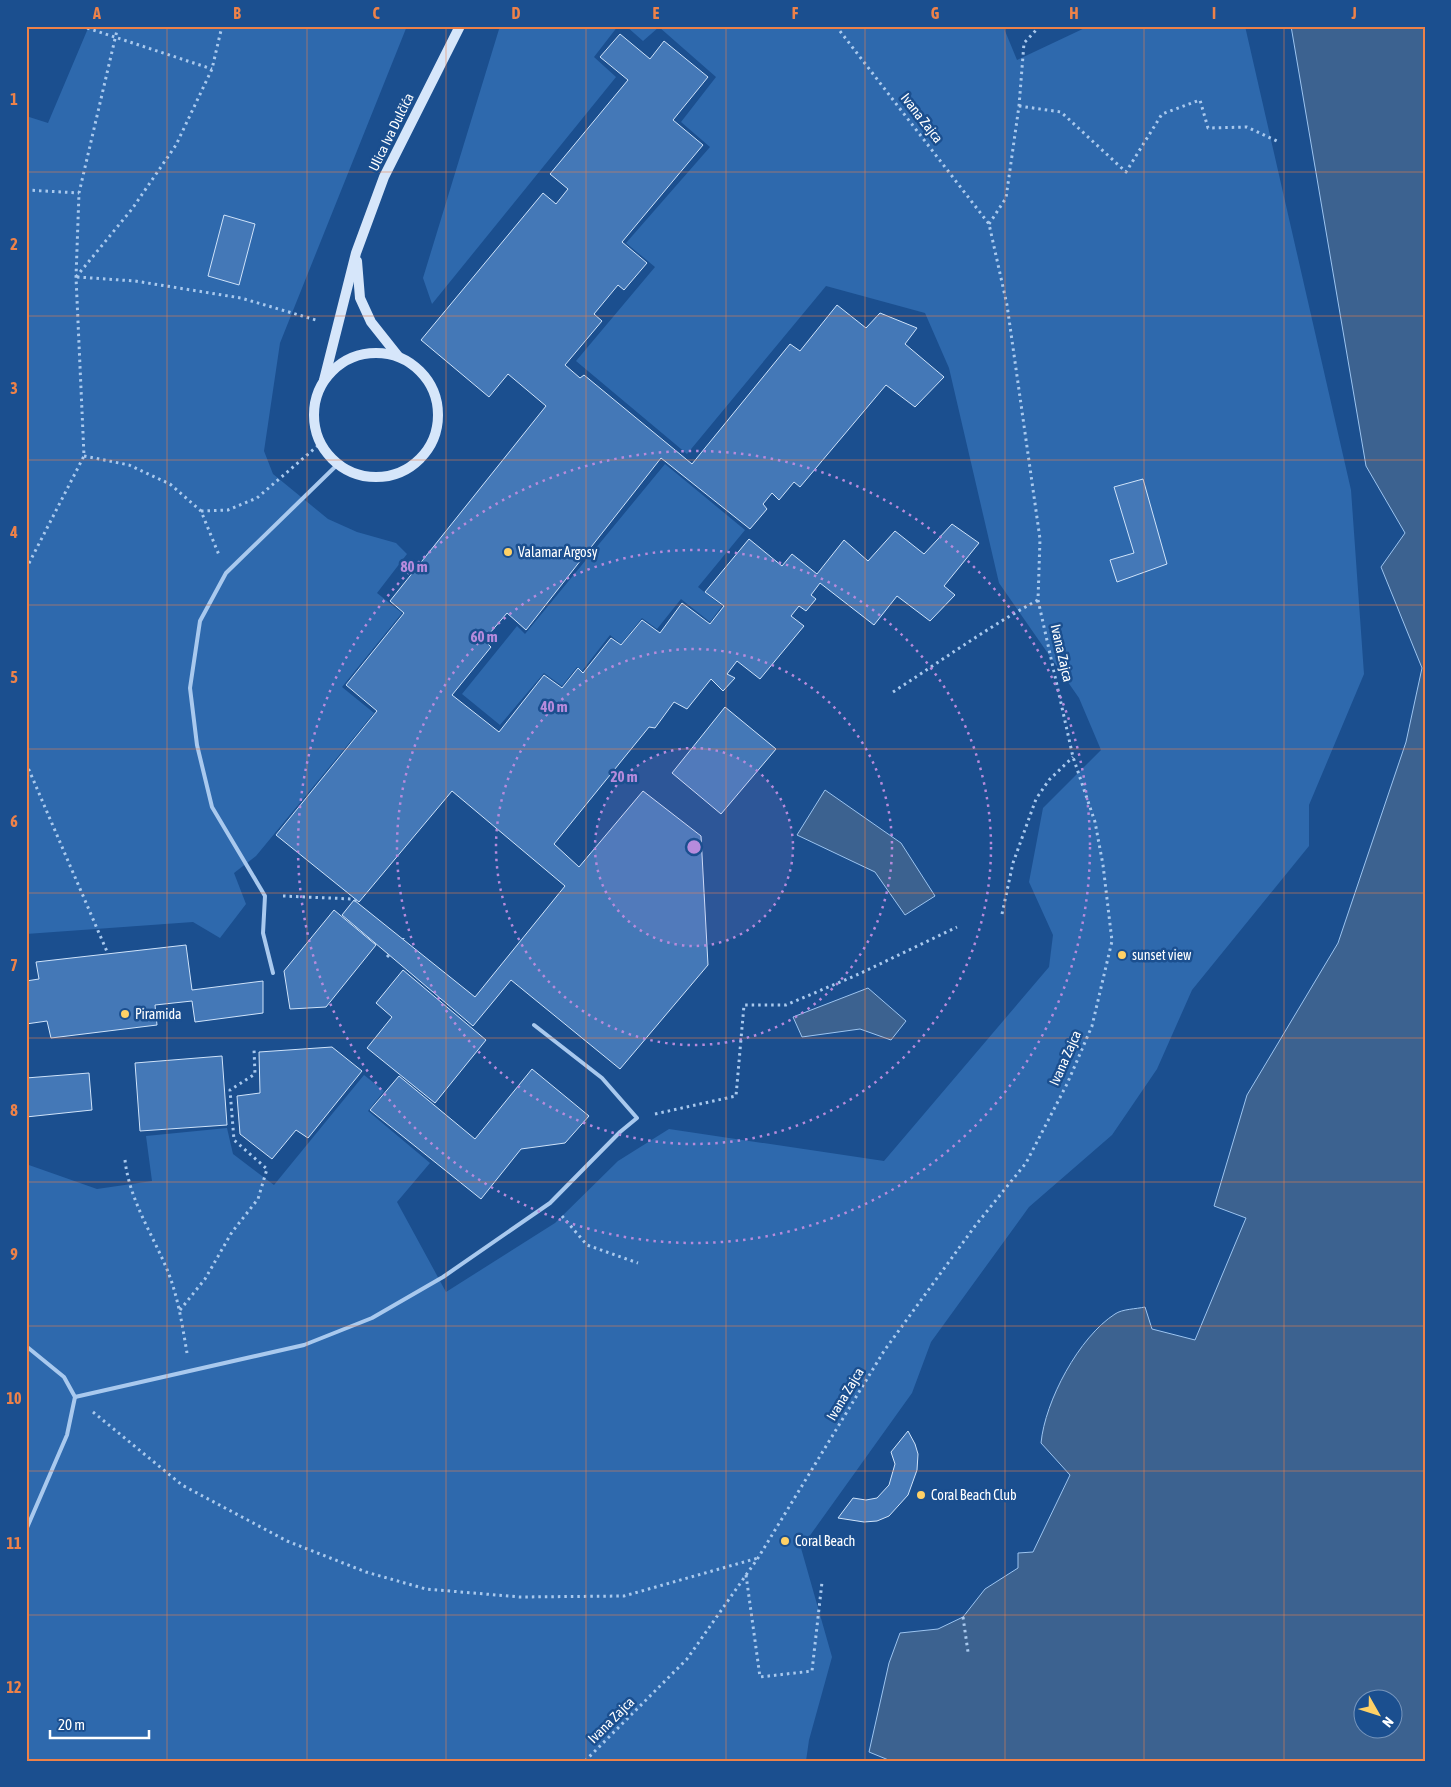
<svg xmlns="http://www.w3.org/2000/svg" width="1451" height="1787" font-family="'Asap Condensed',sans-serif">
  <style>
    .green { fill: #2e69ad }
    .water { fill: #3c6290; stroke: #9cc4f0; fill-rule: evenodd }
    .building { fill: #4478b7; stroke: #cfe3fa }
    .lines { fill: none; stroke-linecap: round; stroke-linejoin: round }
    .path { stroke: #a9c9ee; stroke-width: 3; stroke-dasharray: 2.5 4; stroke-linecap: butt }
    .lane { stroke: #a9c9ee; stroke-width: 4 }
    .secondary { stroke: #d6e6fa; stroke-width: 10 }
    .grid { fill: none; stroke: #ee8249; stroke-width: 1; stroke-opacity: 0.55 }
    .ring { fill: none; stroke: #b68bdc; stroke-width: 2.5; stroke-dasharray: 2.5 5 }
    .poi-dot { fill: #ffd166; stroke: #1b4f8f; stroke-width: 2 }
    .labels { text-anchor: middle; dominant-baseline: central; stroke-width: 5; stroke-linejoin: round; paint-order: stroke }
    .street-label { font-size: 14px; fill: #fff; stroke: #1b4f8f }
    .poi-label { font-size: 14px; fill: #fff; stroke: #1b4f8f; text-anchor: start }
    .centre { fill: #b68bdc; stroke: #1b4f8f; stroke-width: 2.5 }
    .ring-label { font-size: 15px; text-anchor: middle; font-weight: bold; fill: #b68bdc; stroke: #1b4f8f; stroke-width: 5; stroke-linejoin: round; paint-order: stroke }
    .neatline { fill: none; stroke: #ee8249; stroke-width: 2 }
    .grid-label { font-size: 16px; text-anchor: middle; font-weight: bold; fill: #ee8249 }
  </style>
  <rect width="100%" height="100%" fill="#1b4f8f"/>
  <g class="green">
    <path d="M89,26H407L280,343L264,451L273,474L328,519L357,532L396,543L407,554L377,593L402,613L342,687L374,713L256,856L234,873L246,904L220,938L193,922L26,934V116L48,123Z"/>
    <path d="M500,26H618L594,57L616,77L432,304L423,278Z"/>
    <path d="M626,26H1003L1017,60L1089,26H1245L1351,490L1364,674L1309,805V846L1192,990L1157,1069L1112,1135L1029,1207L931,1342L912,1393L801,1548L832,1657L809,1740L806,1761H26V1164L97,1189L152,1181L146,1136L227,1128L233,1154L274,1185L364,1075L384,1091L368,1111L430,1163L397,1202L446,1292L555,1223L618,1161L669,1129L884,1161L1049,967L1053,935L1029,882L1043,808L1101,750L1079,698L999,583L949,368L925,313L826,286L687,454L576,361L655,267L626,243L710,147L681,122L716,77L659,27L643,41Z"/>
    <path d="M665,464L745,530L698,587L722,606L710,622L681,599L657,629L642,618L621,644L610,635L582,671L577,667L562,686L544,673L500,725L462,694L517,626L525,634Z"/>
  </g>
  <g class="water">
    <path d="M1291,26H1425V1761H891L869,1752L889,1663L900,1633L938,1629L963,1617L985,1589L1018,1568V1553L1033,1552L1070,1475L1041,1443C1045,1401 1079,1337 1115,1314C1122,1309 1136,1309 1145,1307L1152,1329L1195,1340L1246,1218L1214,1206L1247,1095L1338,943L1406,742L1422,668L1381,567L1405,533L1366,466ZM1364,1700H1394V1730H1364Z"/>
    <path d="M825,790L901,843L935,896L905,915L875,872L797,835Z"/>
    <path d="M868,988L906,1021L891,1040L860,1029L802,1037L793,1017Z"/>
  </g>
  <g class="building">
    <path d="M620,34L650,59L664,41L708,77L673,120L703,145L622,242L647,263L624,290L618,285L594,314L602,321L565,365L580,378L584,375L692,464L790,344L800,351L837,305L866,328L880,313L917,328L905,344L944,377L915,407L886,385L800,487L794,482L779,500L772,493L763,504L767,509L750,529L661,458L526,630L507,613L484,640L491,647L452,695L499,732L544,675L562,688L578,668L583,673L611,638L621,645L642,620L660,633L682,603L710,624L724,606L705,592L749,539L782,566L792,554L817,574L844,540L868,561L895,531L924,554L952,524L979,543L944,586L955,595L930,621L897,596L874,625L820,583L811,595L816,599L806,611L799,606L791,616L804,626L760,679L737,661L727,674L735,678L723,691L711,679L687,709L674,702L655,728L649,727L554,844L579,867L643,791L701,836L708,965L620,1069L511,980L473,1026L342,915L354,900L475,997L565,886L452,791L359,902L276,835L377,711L346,685L404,613L390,601L546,406L508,374L489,397L421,340L543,193L556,204L568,189L550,174L628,80L600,57Z"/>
    <path d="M224,215L255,224L239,285L208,276Z"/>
    <path d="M1143,479L1167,564L1117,582L1110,560L1134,553L1114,487Z"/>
    <path d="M725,707L776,749L721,814L672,773Z"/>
    <path d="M334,910L376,945L326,1007L290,1009L284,971Z"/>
    <path d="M186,945L192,990L263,981V1013L195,1022L192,1001L155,1005L157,1025L51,1038L47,1021L26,1024V981L39,979L36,962Z"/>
    <path d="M403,970L486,1040L435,1103L367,1048L392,1017L376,1003Z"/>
    <path d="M332,1047L362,1071L308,1138L296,1130L272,1159L240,1134L237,1096L260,1093L259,1052Z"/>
    <path d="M222,1056L227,1125L140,1131L135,1063Z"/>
    <path d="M532,1069L589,1116L565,1143L521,1149L481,1199L370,1110L399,1076L475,1139Z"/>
    <path d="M89,1073L92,1110L26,1117V1078Z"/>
    <path d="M908,1431L915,1444L918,1454L917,1470L908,1495L889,1516L877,1521L864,1522L838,1518L853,1498L866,1500L877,1498L889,1485L895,1464L891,1452Z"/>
  </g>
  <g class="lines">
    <g class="path">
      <path d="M81,26L212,69"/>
      <path d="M1019,106L1061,112L1126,172L1162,114L1200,100L1208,128L1247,127L1279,142"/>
      <path d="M26,190L79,193"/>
      <path d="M989,224L1006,198L1019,106L1024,43L1040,26"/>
      <path d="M76,277L132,209L176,145L212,69L222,26"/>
      <path d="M77,277L135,281L241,298L316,320"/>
      <path d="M84,456L129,465L170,484L201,511L219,555"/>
      <path d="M201,511L228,510L257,498L321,443"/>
      <path d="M26,569L84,456L76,277L79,193L118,26"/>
      <path d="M893,692C941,661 988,627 1038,600"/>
      <path d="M26,763L108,954"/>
      <path d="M283,896L352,899L359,902"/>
      <path d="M1002,914L1013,863L1036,799L1049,780L1073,757"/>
      <path d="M403,939V938"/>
      <path d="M387,957L389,955"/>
      <path d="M655,1114L736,1096L744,1005H786L859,974L957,927"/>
      <path d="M125,1160C129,1198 151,1232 166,1267C178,1295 182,1324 187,1353"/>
      <path d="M562,1216L587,1245L638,1263"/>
      <path d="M180,1310L205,1279L232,1232L258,1199L267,1169L234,1140L230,1090L255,1074L254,1049"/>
      <path d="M93,1412L182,1485L287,1541L366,1572L426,1589L520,1597L624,1596L758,1558"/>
      <path d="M746,1575L760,1677L812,1671L822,1582"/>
      <path d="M963,1617L968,1652"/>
      <path d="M585,1761L687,1659L758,1558L884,1351L975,1226L1026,1163L1067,1084L1092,1026L1112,941L1103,865L1095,822L1073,757L1038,600L1040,539L1007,305L989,224L836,26"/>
    </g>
    <g class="lane">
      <path d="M273,973L263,933L265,896L212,807L197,745L190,688L200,621L226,573L338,464"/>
      <path d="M26,1346L64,1377L75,1397L67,1435L26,1530"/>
      <path d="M75,1397L304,1345L372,1318L443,1277L550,1203L620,1132L637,1118L602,1078L534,1025"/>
    </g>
    <g class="secondary">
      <path d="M357,261L360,298L371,322L398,356"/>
      <circle cx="376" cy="415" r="62"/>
      <path d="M324,380L356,253L384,177L460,26"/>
    </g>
  </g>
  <path class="grid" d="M167,26V1761M307,26V1761M446,26V1761M586,26V1761M726,26V1761M865,26V1761M1005,26V1761M1144,26V1761M1284,26V1761M26,172H1425M26,316H1425M26,460H1425M26,605H1425M26,749H1425M26,893H1425M26,1038H1425M26,1182H1425M26,1326H1425M26,1471H1425M26,1615H1425"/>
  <circle cx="694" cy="847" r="99" fill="#b68bdc" fill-opacity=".12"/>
  <g class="ring">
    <circle cx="694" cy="847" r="99"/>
    <circle cx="694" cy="847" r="198"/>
    <circle cx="694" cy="847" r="297"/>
    <circle cx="694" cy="847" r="396"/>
  </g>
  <g class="poi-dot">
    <circle cx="508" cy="552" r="5"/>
    <circle cx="1122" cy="955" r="5"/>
    <circle cx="125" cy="1014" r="5"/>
    <circle cx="921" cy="1495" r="5"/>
    <circle cx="785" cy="1541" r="5"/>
  </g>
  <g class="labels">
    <g class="street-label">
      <text transform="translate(922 118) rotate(52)">Ivana Zajca</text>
      <text transform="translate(391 132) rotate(-64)">Ulica Iva Dulčića</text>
      <text transform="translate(1062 653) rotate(77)">Ivana Zajca</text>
      <text transform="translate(1065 1058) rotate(-66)">Ivana Zajca</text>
      <text transform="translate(845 1394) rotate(-59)">Ivana Zajca</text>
      <text transform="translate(611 1720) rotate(-45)">Ivana Zajca</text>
    </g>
    <g class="poi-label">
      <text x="518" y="552">Valamar Argosy</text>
      <text x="1132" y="955">sunset view</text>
      <text x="135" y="1014">Piramida</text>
      <text x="931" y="1495">Coral Beach Club</text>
      <text x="795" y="1541">Coral Beach</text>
    </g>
  </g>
  <circle cx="694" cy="847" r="8" class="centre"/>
  <g class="ring-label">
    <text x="414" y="572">80 m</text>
    <text x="484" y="642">60 m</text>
    <text x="554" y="712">40 m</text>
    <text x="624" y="782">20 m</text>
  </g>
  <rect width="1451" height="1787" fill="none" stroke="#1b4f8f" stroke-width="55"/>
  <g transform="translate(1378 1714) rotate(129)"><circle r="24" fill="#1b4f8f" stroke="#7695bc"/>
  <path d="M0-4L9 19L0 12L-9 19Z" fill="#ffd166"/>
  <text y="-8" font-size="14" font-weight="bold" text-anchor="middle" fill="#ffffff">N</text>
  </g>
  <path d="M50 1730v8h99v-8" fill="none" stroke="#ffffff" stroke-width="2.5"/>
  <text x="58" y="1730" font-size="15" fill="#ffffff" stroke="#1b4f8f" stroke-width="4" paint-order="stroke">20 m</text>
  <rect x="28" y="28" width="1396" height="1732" class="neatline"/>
  <g class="grid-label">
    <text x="97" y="19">A</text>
    <text x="237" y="19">B</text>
    <text x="376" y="19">C</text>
    <text x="516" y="19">D</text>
    <text x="656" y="19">E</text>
    <text x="795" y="19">F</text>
    <text x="935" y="19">G</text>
    <text x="1074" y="19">H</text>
    <text x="1214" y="19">I</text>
    <text x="1354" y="19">J</text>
    <text x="14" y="105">1</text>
    <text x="14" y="250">2</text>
    <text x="14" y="394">3</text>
    <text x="14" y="538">4</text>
    <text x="14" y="683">5</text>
    <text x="14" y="827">6</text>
    <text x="14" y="971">7</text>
    <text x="14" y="1116">8</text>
    <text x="14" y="1260">9</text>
    <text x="14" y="1404">10</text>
    <text x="14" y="1549">11</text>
    <text x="14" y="1693">12</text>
  </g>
</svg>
